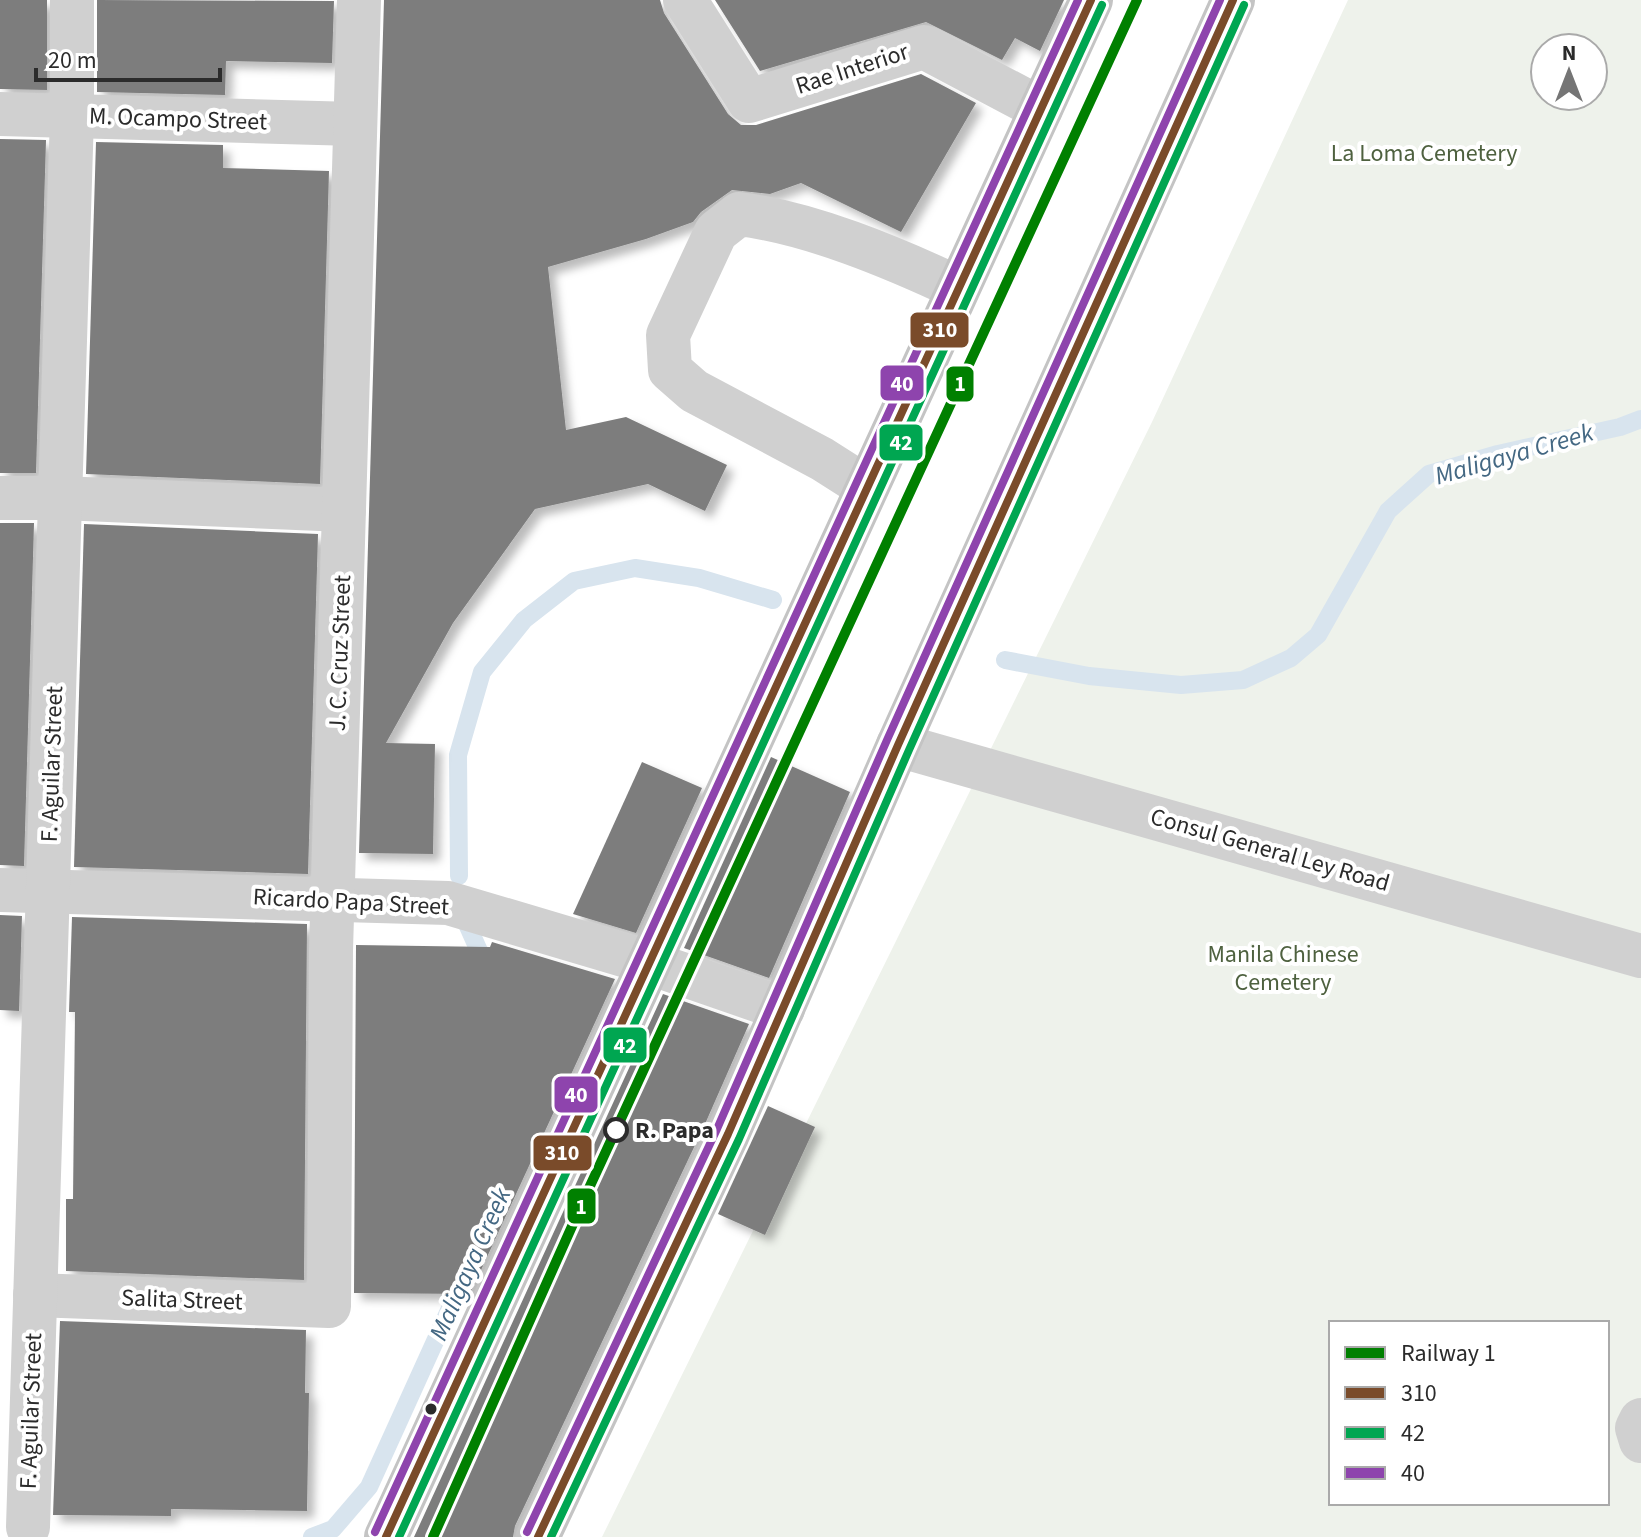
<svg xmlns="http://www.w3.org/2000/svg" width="1641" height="1537" font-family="'Source Sans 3',sans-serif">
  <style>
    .green { fill: #eef2eb; fill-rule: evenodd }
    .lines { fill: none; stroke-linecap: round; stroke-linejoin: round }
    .stream { stroke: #d8e4ee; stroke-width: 18 }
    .building { fill: #7d7d7d; filter: url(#shadow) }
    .minor { stroke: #d0d0d0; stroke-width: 44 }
    .major { stroke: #c4c4c4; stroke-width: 44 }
    .bus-1-casing { stroke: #fff; stroke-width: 14 }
    .bus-2-casing { stroke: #fff; stroke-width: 14 }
    .bus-3-casing { stroke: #fff; stroke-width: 14 }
    .bus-1 { stroke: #7a4b2a; stroke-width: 8 }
    .bus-2 { stroke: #00a651; stroke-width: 8 }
    .bus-3 { stroke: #8e44ad; stroke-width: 8 }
    .rail-1-casing { stroke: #fff; stroke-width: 16 }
    .rail-1 { stroke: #008000; stroke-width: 10 }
    .stop-dot { fill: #fff; stroke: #2b2b2b; stroke-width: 4 }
    .bus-dot { fill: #2b2b2b; stroke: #fff; stroke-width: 3 }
    .labels { text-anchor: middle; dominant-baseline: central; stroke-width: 8; stroke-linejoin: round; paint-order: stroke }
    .street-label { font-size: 24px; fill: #2b2b2b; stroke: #fff }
    .park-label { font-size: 24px; fill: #4e613f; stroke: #fff }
    .stop-label { font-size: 24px; font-weight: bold; fill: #2b2b2b; stroke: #fff; text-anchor: start }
    .water-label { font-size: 26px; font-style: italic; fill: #446883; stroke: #fff }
    .line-badge { stroke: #fff; stroke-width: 3 }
    .badge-label { font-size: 22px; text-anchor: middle; font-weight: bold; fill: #fff }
  </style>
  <defs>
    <filter id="shadow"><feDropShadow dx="7" dy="7" stdDeviation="4" flood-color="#0004"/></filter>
  </defs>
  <rect width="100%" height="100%" fill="#fff"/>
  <path class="green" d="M1348,0H1641V1537H602L1152,422ZM1545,48H1593V96H1545ZM1331,1323H1607V1503H1331Z"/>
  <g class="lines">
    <g class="stream">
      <path d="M1005,660L1089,676L1181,685L1243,680L1291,658L1318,635L1388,511L1429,474L1498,454L1620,427L1641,419"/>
      <path d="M459,876L458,755L482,672L524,620L574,581L635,568L699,578L773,600"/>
      <path d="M467,924L487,969"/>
      <path d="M312,1537L333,1529L369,1487L466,1273"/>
    </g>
  </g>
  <g class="building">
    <path d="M0,0H47V90L0,89Z"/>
    <path d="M97,0L334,1L332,63L226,61L225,95L97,92Z"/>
    <path d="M384,0H660L664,13L728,114L741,125H756L921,74L976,103L901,232L801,183L770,194L732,190L701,212L693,222L646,239L548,267L566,430L626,417L727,465L705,511L648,484L535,509L453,623L386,743L435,744L433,854L359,853Z"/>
    <path d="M715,0H1064L1040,51L1015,38L1002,60L926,22L760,71Z"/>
    <path d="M0,139L46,140L36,473H0Z"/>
    <path d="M96,142L223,145V168L329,171L320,484L86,474Z"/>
    <path d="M0,523H34L24,866L0,865Z"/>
    <path d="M84,524L318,534L308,874L74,867Z"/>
    <path d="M771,757L850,792L769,978L684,948Z"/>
    <path d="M642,762L702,788L636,933L573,914Z"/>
    <path d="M0,915L22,916L19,1011L0,1010Z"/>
    <path d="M72,917L307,924L304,1280L66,1271V1199H73L75,1012H69Z"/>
    <path d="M492,942L615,979L470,1294L354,1293L356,945L490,947Z"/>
    <path d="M663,994L749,1024L705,1124L515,1526L513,1537H414Z"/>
    <path d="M768,1106L815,1127L765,1235L718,1214Z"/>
    <path d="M60,1321L306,1330L305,1393H309L307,1511L171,1509V1516L53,1515Z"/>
  </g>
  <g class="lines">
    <g class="minor">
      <path d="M685,0L749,101L924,47L1041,109"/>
      <path d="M0,114L355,124"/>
      <path d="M866,487L822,459L694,391L670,370L668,335L716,232L739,214C811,223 892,257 958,288"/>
      <path d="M0,498H61L344,510"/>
      <path d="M898,745L1641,956"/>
      <path d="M0,890L448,903L650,963L783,1009"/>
      <path d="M35,1295L329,1306L331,950L359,0"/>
      <path d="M1641,1420L1637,1428L1641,1441"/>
      <path d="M28,1527L72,116V0"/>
    </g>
    <g class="major">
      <path d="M386,1537L1091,0"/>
      <path d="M538,1537L728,1134L898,745L1233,0"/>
    </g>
    <defs>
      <g id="bus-1">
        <path d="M386,1537L1091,0"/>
        <path d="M538,1537L728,1134L898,745L1233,0"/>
      </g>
      <g id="bus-2">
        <path d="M399,1537L1102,5"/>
        <path d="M551,1537L739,1139L909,750L1244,5"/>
      </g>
      <g id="bus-3">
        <path d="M375,1532L1078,0"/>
        <path d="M527,1532L717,1129L887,740L1220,0"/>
      </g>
    </defs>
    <use href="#bus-1" class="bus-1-casing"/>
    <use href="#bus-2" class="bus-2-casing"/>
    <use href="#bus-3" class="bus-3-casing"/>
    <use href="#bus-1" class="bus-1"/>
    <use href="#bus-2" class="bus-2"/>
    <use href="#bus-3" class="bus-3"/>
    <defs>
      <path id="rail-1" d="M433,1537L590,1186L1137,0"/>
    </defs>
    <use href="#rail-1" class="rail-1-casing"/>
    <use href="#rail-1" class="rail-1"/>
  </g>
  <circle class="stop-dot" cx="616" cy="1130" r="11"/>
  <circle class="bus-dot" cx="431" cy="1409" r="7"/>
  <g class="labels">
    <g class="street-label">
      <text transform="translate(852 69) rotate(-18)">Rae Interior</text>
      <text transform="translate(178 119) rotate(2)">M. Ocampo Street</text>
      <text transform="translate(340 653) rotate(-88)">J. C. Cruz Street</text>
      <text transform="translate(52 764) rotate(-88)">F. Aguilar Street</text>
      <text transform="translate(1270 850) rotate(16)">Consul General Ley Road</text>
      <text transform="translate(351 902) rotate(3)">Ricardo Papa Street</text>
      <text transform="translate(182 1300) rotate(2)">Salita Street</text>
      <text transform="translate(31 1411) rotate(-88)">F. Aguilar Street</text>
    </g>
    <g class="park-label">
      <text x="1424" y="153">La Loma Cemetery</text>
      <text x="1283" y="954">Manila Chinese<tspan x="1283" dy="28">Cemetery</tspan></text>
    </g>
    <g class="stop-label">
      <text x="635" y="1130">R. Papa</text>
    </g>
    <g class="water-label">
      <text transform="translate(1514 454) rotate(-16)">Maligaya Creek</text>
      <text transform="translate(470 1264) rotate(-66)">Maligaya Creek</text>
    </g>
  </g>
  <g class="line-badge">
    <rect x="909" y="311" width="61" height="38" rx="8" fill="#7a4b2a"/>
    <rect x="879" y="364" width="46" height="38" rx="8" fill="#8e44ad"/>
    <rect x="945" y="365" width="30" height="38" rx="8" fill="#008000"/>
    <rect x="878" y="423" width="46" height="39" rx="8" fill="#00a651"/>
    <rect x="602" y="1026" width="46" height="38" rx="8" fill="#00a651"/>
    <rect x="553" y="1075" width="46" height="39" rx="8" fill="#8e44ad"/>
    <rect x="532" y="1134" width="61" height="38" rx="8" fill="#7a4b2a"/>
    <rect x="566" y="1187" width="31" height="38" rx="8" fill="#008000"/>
  </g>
  <g class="badge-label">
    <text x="940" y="337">310</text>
    <text x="902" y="391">40</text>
    <text x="960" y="391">1</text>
    <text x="901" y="450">42</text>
    <text x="625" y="1053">42</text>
    <text x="576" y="1102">40</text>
    <text x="562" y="1160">310</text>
    <text x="581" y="1214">1</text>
  </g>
  <rect x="1329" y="1321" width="280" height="184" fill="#ffffff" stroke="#aaaaaa" stroke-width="2"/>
  <rect x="1345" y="1347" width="40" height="12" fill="#008000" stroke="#aaaaaa" stroke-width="2"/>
  <text x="1401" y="1361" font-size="24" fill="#2b2b2b">Railway 1</text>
  <rect x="1345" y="1387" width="40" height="12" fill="#7a4b2a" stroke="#aaaaaa" stroke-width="2"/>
  <text x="1401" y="1401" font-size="24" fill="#2b2b2b">310</text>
  <rect x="1345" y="1427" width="40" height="12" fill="#00a651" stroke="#aaaaaa" stroke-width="2"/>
  <text x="1401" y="1441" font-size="24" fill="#2b2b2b">42</text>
  <rect x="1345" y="1467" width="40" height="12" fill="#8e44ad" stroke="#aaaaaa" stroke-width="2"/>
  <text x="1401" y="1481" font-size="24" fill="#2b2b2b">40</text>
  <g transform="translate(1569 72)"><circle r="38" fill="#ffffff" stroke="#aaaaaa" stroke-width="2"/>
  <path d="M0-6L14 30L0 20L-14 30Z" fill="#757575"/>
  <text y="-12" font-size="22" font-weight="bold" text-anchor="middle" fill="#2b2b2b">N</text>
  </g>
  <path d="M36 68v12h184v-12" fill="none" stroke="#2b2b2b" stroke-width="4"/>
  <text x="48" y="68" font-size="24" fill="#2b2b2b" stroke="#ffffff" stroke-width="6" paint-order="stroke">20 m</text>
</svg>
